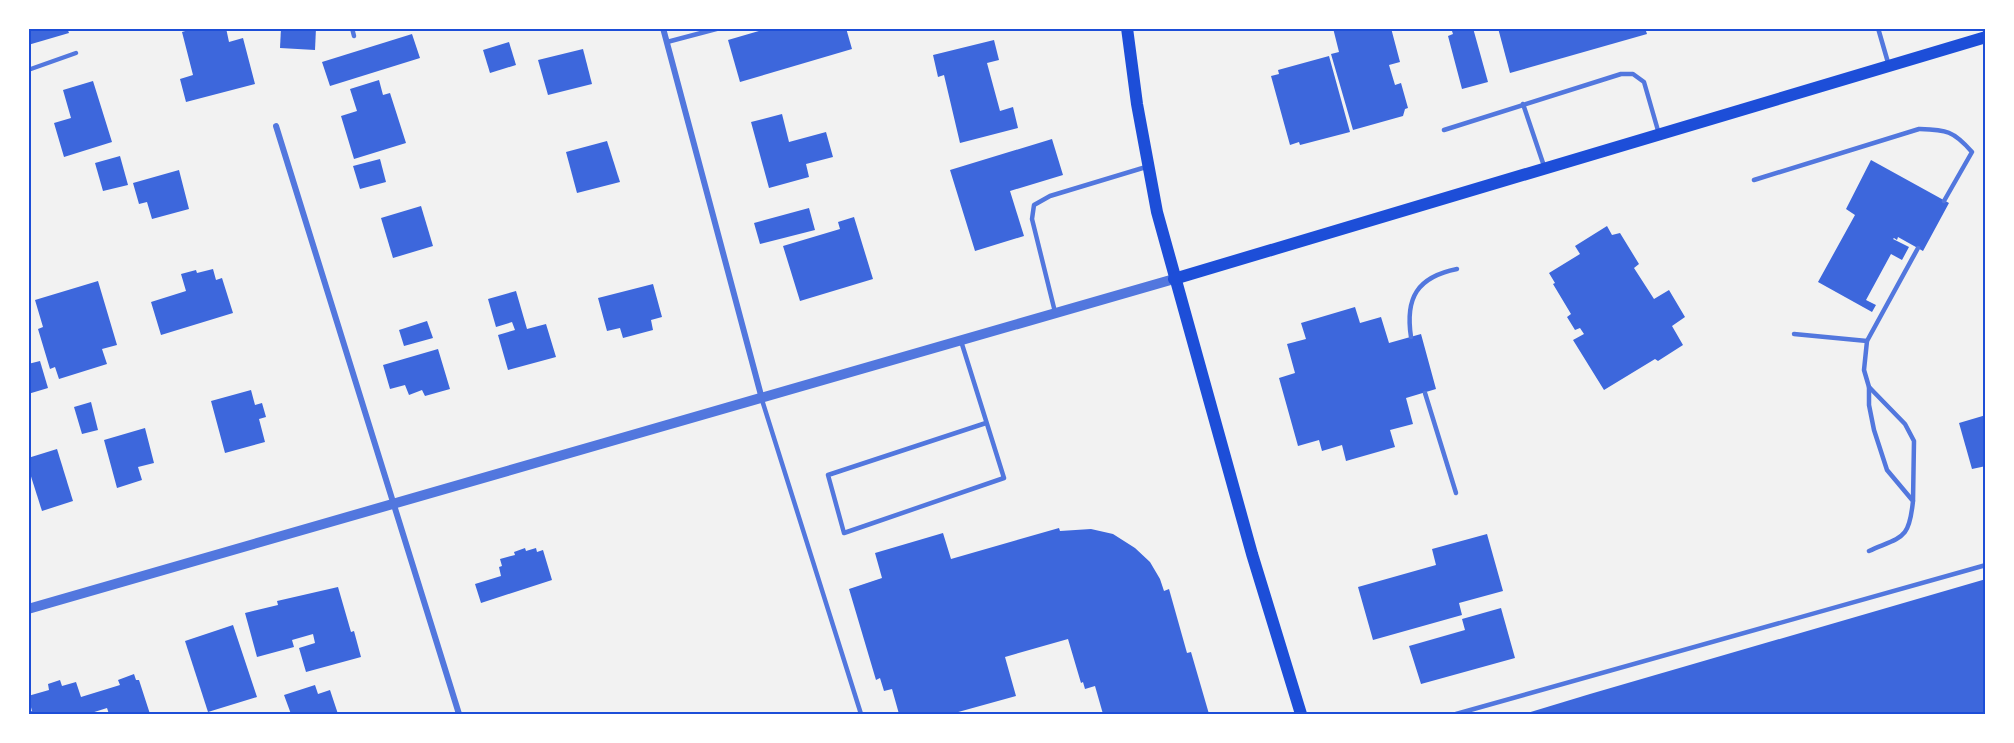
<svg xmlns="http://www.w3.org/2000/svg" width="2014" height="743" font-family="'Roboto Condensed',sans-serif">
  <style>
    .building { fill: #3d67dc }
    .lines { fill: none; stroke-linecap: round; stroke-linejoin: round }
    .service { stroke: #5277de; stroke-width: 4.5 }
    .minor { stroke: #5277de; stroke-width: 6 }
    .tertiary { stroke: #5277de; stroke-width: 10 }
    .secondary { stroke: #1d4ed8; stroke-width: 12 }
    .neatline { fill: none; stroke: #1d4ed8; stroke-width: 2 }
  </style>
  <rect width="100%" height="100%" fill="#f2f2f2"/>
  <g class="building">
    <path d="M28,28H67L69,33L28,45Z"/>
    <path d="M195,28H226L229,42L243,38L255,84L186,102L180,79L193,75L182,32Z"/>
    <path d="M281,28H316L315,50L280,48Z"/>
    <path d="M769,28H846L852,49L740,82L728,40Z"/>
    <path d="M1333,28H1391L1400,62L1389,65L1395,85L1401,83L1408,108L1405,109L1403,116L1353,130L1331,54L1339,52Z"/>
    <path d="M1451,28H1473L1488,82L1462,89L1448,36L1453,34Z"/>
    <path d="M1498,28H1645L1647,34L1510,73Z"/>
    <path d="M412,34L420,58L330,86L322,62Z"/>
    <path d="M994,40L999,60L987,63L1000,111L1013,107L1018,128L960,143L944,75L938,77L933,55Z"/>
    <path d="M509,42L516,65L490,73L483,50Z"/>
    <path d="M583,49L592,84L548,95L538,60Z"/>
    <path d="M1329,56L1350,132L1300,145L1299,142L1290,145L1271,76L1279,74L1278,70Z"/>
    <path d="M379,80L383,95L390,93L406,143L354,159L341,116L357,111L350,89Z"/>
    <path d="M93,81L112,142L64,157L54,123L71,118L63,90Z"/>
    <path d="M782,114L789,142L826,132L833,157L806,164L809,177L769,188L751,122Z"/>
    <path d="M1052,139L1063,175L1010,191L1024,236L975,251L950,170Z"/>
    <path d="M607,141L620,182L577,193L566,152Z"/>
    <path d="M120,156L128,185L103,191L95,163Z"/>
    <path d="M380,159L386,182L360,189L353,166Z"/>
    <path d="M1871,160L1949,203L1923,251L1898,237L1897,240L1894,238L1893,239L1909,247L1902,260L1891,254L1866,300L1876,305L1872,312L1818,282L1855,215L1846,209Z"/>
    <path d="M179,170L189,209L152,219L147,202L139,204L133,183Z"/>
    <path d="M421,206L433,246L393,258L381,218Z"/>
    <path d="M809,208L815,230L760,244L754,223Z"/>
    <path d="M854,217L873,279L800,301L783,246L840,229L838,222Z"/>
    <path d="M1607,226L1612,235L1620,233L1639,264L1634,268L1654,299L1669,290L1685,317L1672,326L1683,345L1658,361L1655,359L1604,390L1573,340L1584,334L1580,328L1575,330L1567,317L1571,314L1553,284L1555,283L1549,273L1580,254L1575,246Z"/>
    <path d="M213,269L216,280L222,278L233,313L161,335L151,302L186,291L181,274L196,270L197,273Z"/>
    <path d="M98,281L117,345L102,349L107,364L59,379L55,367L50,369L38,329L43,327L35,300Z"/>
    <path d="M653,284L662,317L651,320L653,330L623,338L620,328L607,331L598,298Z"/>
    <path d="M516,291L527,329L546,324L556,357L508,370L498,335L515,330L512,322L496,327L488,299Z"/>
    <path d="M1355,307L1360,323L1381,317L1389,343L1421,334L1436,389L1406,398L1413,424L1390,430L1395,447L1346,461L1342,445L1322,451L1319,440L1298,446L1279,378L1295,373L1287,344L1306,339L1301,323Z"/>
    <path d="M427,321L433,338L404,346L399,330Z"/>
    <path d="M438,349L450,389L425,396L422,390L409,395L405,385L390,389L383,365Z"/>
    <path d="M40,361L48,388L28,394V364Z"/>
    <path d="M251,390L255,405L262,403L266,417L259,419L265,442L225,453L211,401Z"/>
    <path d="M91,402L98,430L82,434L74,407Z"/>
    <path d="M1986,415V466L1972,469L1959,423Z"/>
    <path d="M145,428L154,463L138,467L142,480L117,488L104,440Z"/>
    <path d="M57,449L73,501L42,511L28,467V458Z"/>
    <path d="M1059,528L1060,531L1091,529L1113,534L1135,548L1150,562L1160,579L1164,591L1169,589L1187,653L1191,652L1209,714H1103L1095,686L1085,689L1083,682L1081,683L1068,639L1005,657L1016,696L951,714H899L892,689L884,691L880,678L876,680L849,589L882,578L875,553L943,533L951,559Z"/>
    <path d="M1487,534L1503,591L1459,603L1462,615L1373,640L1358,587L1436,565L1432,549Z"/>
    <path d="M525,548L526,551L536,548L537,552L543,550L552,580L481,603L475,584L501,576L499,567L502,566L500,559L515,555L514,552Z"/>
    <path d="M1986,579V714H1524L1590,694Z"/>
    <path d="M338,587L351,632L354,631L361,657L306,672L299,648L315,643L313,634L292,640L294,647L257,657L245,613L278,605L277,601Z"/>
    <path d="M1501,608L1515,658L1421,684L1409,646L1465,630L1462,619Z"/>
    <path d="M233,625L257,697L208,712L185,641Z"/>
    <path d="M134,674L136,680H139L150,714H109L107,708L88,714H28V712L32,711L28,696L49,690L48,684L60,680L62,686L76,682L81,697L120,685L118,680Z"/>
    <path d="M315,685L318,694L330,690L338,714H291L284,695Z"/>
  </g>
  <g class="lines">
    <g class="service">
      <path d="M352,28L354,36"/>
      <path d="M1878,28L1889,66"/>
      <path d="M667,42L720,28"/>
      <path d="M28,70L76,53"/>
      <path d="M1523,104L1544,166"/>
      <path d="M1444,130L1621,74H1633L1644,82L1659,134"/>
      <path d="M1754,180L1919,129C1946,130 1953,130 1972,152L1944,201"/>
      <path d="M1055,312L1032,219L1034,205L1050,196L1146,167"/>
      <path d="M1794,334L1867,341"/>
      <path d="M1411,337C1405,298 1417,277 1457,269"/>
      <path d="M961,341L1004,478L844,533L828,475L986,423"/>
      <path d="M1869,387L1905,424L1914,441L1913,501"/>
      <path d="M1425,393L1456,493"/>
      <path d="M762,400L861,714"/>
      <path d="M1869,551C1903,536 1909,540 1913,501L1887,470L1874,430L1869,405V387L1864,370L1867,341L1918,248"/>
      <path d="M1456,714L1986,565"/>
    </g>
    <g class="minor">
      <path d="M663,28L762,399"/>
      <path d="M276,126L459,714"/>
    </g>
    <path class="tertiary" d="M28,609C410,498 792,390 1174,279"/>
    <g class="secondary">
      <path d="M1127,28L1137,104L1157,212L1252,554L1301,714"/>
      <path d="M1174,279L1986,37"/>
    </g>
  </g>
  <rect width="2014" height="743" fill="none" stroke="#ffffff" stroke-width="60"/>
  <rect x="30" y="30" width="1954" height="683" class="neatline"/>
</svg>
